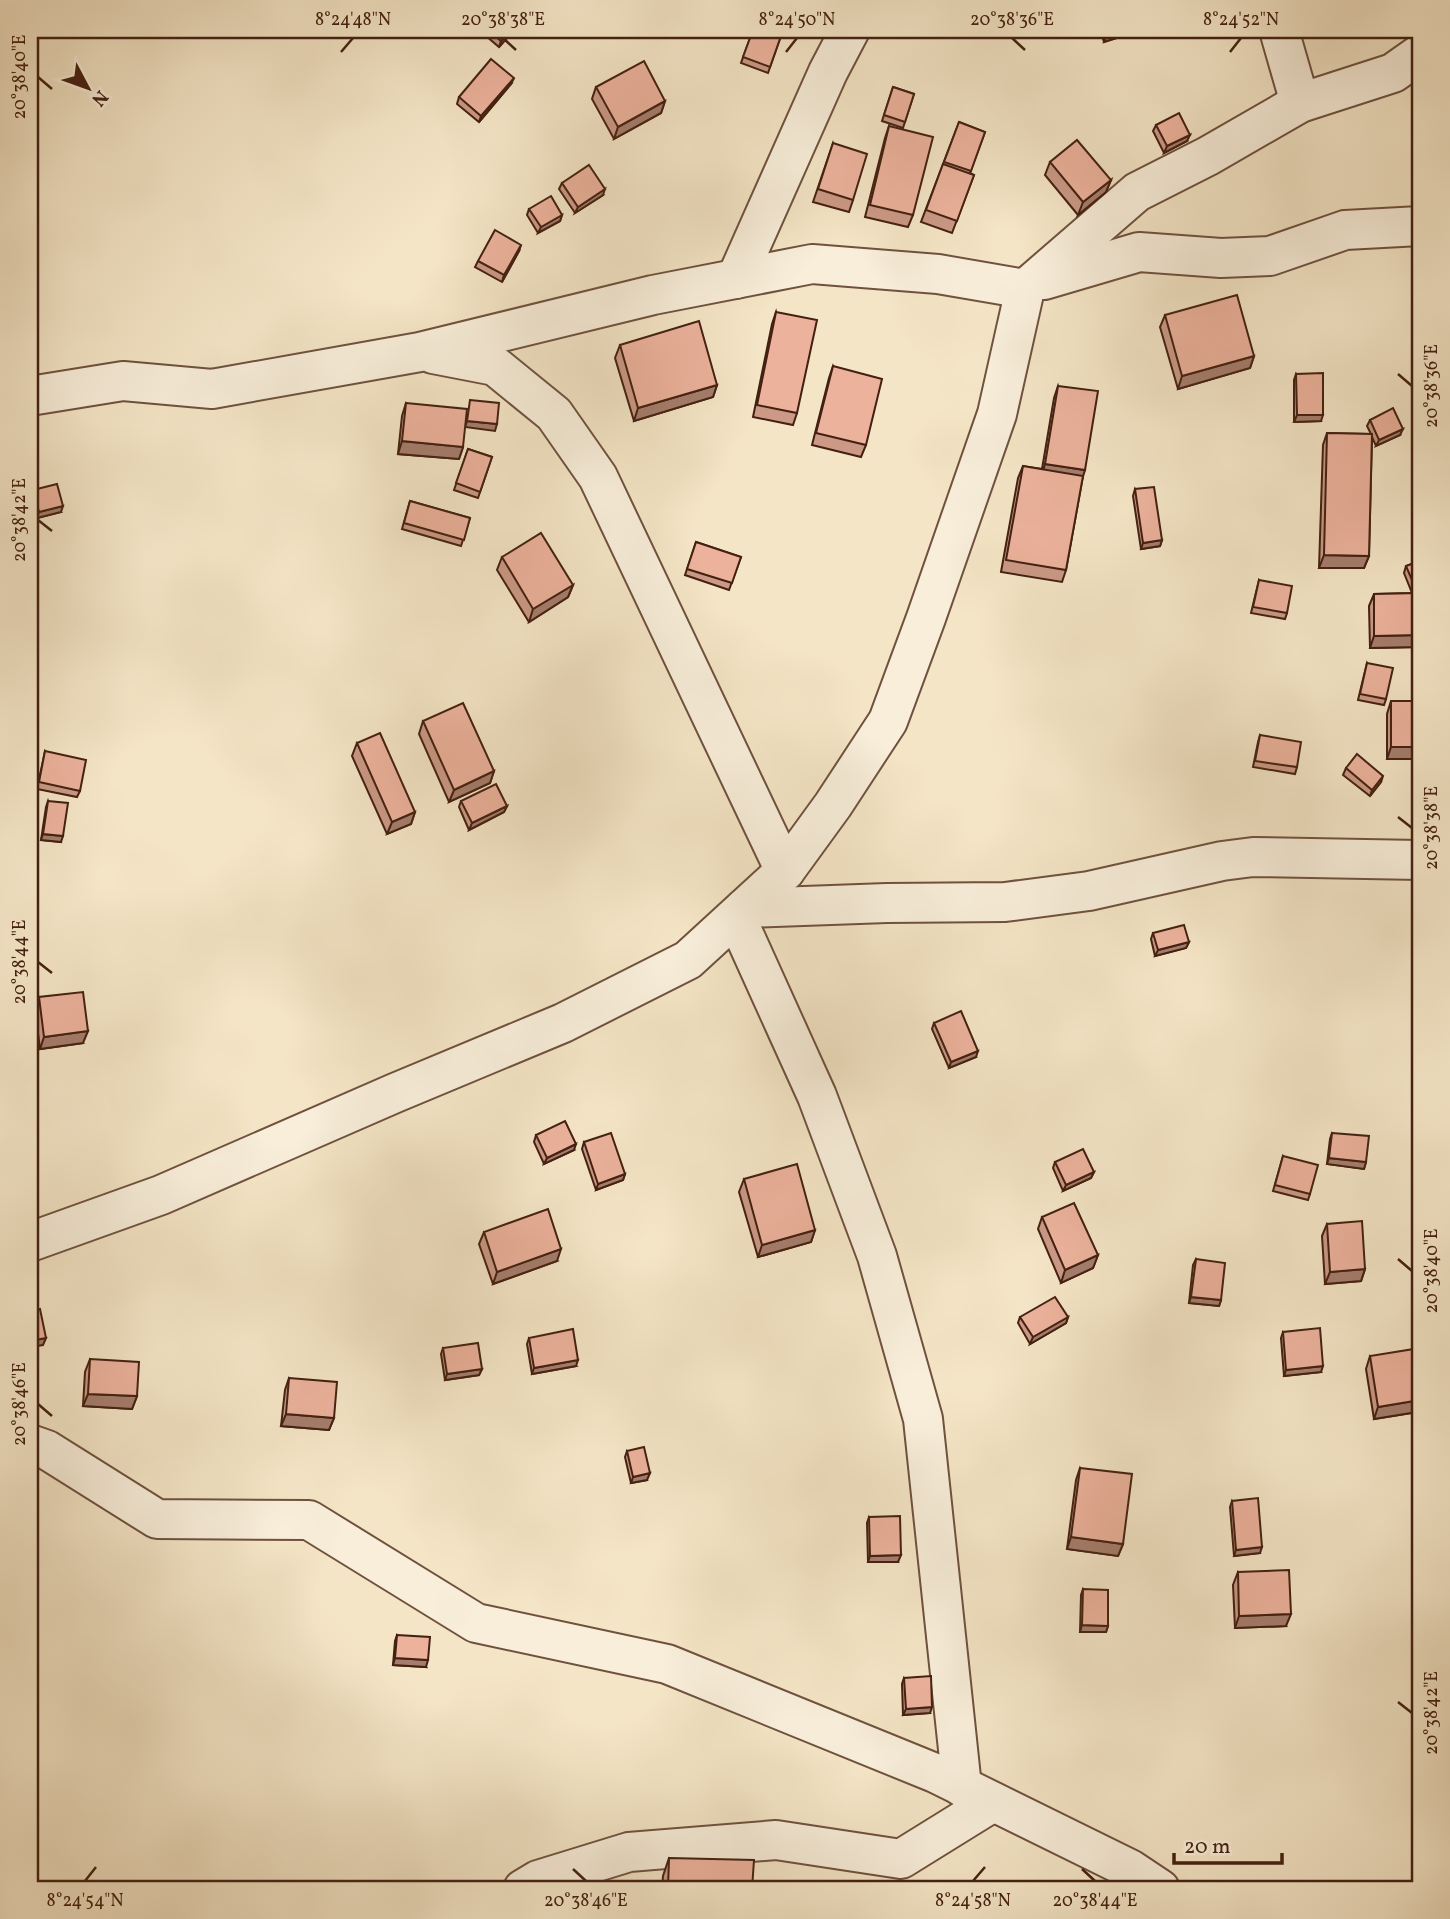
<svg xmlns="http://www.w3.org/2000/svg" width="1450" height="1919" font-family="Vollkorn,serif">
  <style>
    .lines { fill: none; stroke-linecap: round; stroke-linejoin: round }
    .minor-casing { stroke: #6f513e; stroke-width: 42 }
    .minor { stroke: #f8eeda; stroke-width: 38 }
    .wall { fill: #cb9986; stroke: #432011; stroke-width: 2 }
    .shaded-wall { fill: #a57d6d; stroke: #432011; stroke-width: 2 }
    .building { fill: #ecb29c; stroke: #432011; stroke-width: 2 }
    .ticks { fill: none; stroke: #432011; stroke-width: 2.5 }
    .neatline { fill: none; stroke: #432011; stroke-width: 2.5 }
    .ticks-label { font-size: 18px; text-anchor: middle; fill: #432011 }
  </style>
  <rect width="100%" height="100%" fill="#f4e5c6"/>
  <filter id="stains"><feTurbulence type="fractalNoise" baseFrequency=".00286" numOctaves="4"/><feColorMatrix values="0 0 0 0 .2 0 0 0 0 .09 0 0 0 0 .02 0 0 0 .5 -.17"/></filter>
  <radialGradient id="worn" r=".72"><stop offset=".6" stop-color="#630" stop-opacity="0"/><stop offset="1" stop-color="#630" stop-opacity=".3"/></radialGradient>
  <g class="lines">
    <defs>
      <g id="minor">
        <path d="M1279,30L1300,103"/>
        <path d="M736,279L828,72L850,30"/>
        <path d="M1044,280L1139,252L1221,258L1270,256L1345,230L1420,226"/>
        <path d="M433,354L495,366L554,414L598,477L785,871"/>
        <path d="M30,396L123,381L212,389L420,352L653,295L812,264L938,274L1025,289"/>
        <path d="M745,908L887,903L1005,902L1089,891L1222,861L1253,857L1420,860"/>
        <path d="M736,917L817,1096L877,1256L923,1419L962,1787"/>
        <path d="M30,1242L161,1195L395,1093L563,1023L688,960L785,871L833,805L888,721L926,618L997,414L1025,289L1137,192L1208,156L1300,103L1393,73L1420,54"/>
        <path d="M30,1444L47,1450L157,1519L309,1520L476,1623L667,1664L935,1773L1130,1869L1160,1889"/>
        <path d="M523,1889L538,1880L629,1852L776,1840L901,1859L993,1802"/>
      </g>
    </defs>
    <use href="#minor" class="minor-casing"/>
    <use href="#minor" class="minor"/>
  </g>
  <g class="wall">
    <path d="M479,30H514L499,47Z"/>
    <path d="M753,30L782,33L768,73L741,63Z"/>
    <path d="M1100,30H1142L1104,42Z"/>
    <path d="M511,84L479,122L457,104L459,97Z"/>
    <path d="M596,87L665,101L661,113L614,139L592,99Z"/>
    <path d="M893,87L914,94L903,128L882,121Z"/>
    <path d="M959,122L985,132L970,173L974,175L952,233L921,222Z"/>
    <path d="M1156,125L1187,141L1164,153L1153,131Z"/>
    <path d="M889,126L913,215L908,227L865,217L885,138Z"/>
    <path d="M833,143L853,200L849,212L813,202Z"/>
    <path d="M1050,162L1111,180L1106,192L1078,215L1045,175Z"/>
    <path d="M562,183L603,195L575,213L559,189Z"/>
    <path d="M529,209L562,215L560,221L538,233L527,215Z"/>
    <path d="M519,251L502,282L475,267L478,261Z"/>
    <path d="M776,312L797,413L793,425L753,417L772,324Z"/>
    <path d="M1165,315L1254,356L1250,368L1178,389L1160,327Z"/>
    <path d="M620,345L717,385L713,397L634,421L615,358Z"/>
    <path d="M833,366L866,445L861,457L812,445L829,378Z"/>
    <path d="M1296,374L1321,421L1294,422V380Z"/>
    <path d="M1058,386L1083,476L1066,570L1062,582L1001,572L1018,478L1023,466L1042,469L1054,398Z"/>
    <path d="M406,403L463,447L459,459L398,454L402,416Z"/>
    <path d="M1370,420L1400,435L1376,446L1372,437L1369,556L1364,568H1319L1323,445L1327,433L1371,434L1367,426Z"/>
    <path d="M468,449L492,457L478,498L454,490Z"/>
    <path d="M1135,489L1162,540L1160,546L1141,549L1133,496Z"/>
    <path d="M33,490L61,512L37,518L31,496Z"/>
    <path d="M410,501L470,518L461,546L402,529Z"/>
    <path d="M696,542L741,557L729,590L685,575Z"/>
    <path d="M502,557L573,585L568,597L529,622L497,570Z"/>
    <path d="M1420,561V591L1414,593H1420V647L1370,648L1369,606L1374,594L1412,593L1404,573L1406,566Z"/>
    <path d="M1259,580L1287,613L1285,619L1251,613Z"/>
    <path d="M1367,663L1386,699L1384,705L1358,700Z"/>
    <path d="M1391,701H1420V759H1387V714Z"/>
    <path d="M423,721L494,771L490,783L449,802L419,734Z"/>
    <path d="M1260,735L1297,767L1295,774L1253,767L1258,742Z"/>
    <path d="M357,743L415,812L411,824L387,834L352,756Z"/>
    <path d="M45,751L80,791L77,797L37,789Z"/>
    <path d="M1346,768L1381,782L1370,796L1343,775Z"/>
    <path d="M48,801L61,842L41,840L46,807Z"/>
    <path d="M461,801L507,806L504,812L469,830L459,807Z"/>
    <path d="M1153,933L1189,942L1186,948L1155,956L1151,939Z"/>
    <path d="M1420,955V978L1414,975Z"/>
    <path d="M39,997L83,1043L40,1049L35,1009Z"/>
    <path d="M934,1023L976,1057L949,1068L932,1029Z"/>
    <path d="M1332,1133L1366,1162L1364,1169L1327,1164L1330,1139Z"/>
    <path d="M536,1135L574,1150L544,1164L534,1142Z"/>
    <path d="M584,1142L625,1174L623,1180L596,1190L582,1149Z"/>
    <path d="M1283,1156L1310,1194L1308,1200L1273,1191Z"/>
    <path d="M1055,1162L1094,1172L1091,1178L1063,1191L1053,1168Z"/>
    <path d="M744,1179L815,1230L811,1242L758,1257L739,1192Z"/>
    <path d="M1042,1217L1098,1255L1093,1268L1061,1283L1038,1229Z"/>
    <path d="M1327,1224L1365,1269L1361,1281L1325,1284L1322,1236Z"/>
    <path d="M484,1232L557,1261L493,1284L479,1244Z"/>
    <path d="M1196,1259L1221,1300L1219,1306L1189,1303L1193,1265Z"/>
    <path d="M1020,1317H1068L1066,1323L1030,1344L1018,1323Z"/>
    <path d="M1283,1332L1321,1372L1284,1376L1281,1338Z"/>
    <path d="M529,1338L576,1366L532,1374L527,1344Z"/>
    <path d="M443,1348L482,1369L479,1375L445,1380L441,1354Z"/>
    <path d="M1370,1356L1420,1392V1403L1417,1412L1374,1419L1366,1369Z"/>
    <path d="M90,1359L137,1396L132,1409L83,1406L85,1372Z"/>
    <path d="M289,1378L334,1418L329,1430L281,1426L285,1390Z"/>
    <path d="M627,1451L647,1480L631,1483L625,1457Z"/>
    <path d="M1080,1468L1123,1544L1118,1556L1067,1549L1076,1480Z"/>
    <path d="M1232,1501L1260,1553L1234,1556L1230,1507Z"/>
    <path d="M869,1517L898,1562H868L867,1523Z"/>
    <path d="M1238,1572L1286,1626L1235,1628L1233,1585Z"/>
    <path d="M1083,1589L1108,1626L1106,1632H1080L1081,1595Z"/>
    <path d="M397,1635L426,1667L393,1665L395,1641Z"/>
    <path d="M904,1678L930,1713L903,1715L902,1684Z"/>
    <path d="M669,1858L752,1889H662L663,1876Z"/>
  </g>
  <g class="shaded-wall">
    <path d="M511,30H514L499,47L501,41Z"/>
    <path d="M1108,30H1142L1104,42Z"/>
    <path d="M514,78L511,84L479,122L481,116Z"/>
    <path d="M665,101L661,113L614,139L618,127Z"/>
    <path d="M1190,135L1187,141L1164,153L1167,146Z"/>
    <path d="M1111,180L1106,192L1078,215L1083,202Z"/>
    <path d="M605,189L603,195L575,213L578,207Z"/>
    <path d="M562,215L560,221L538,233L541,227Z"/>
    <path d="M521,245L519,251L502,282L504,275Z"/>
    <path d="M1254,356L1250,368L1178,389L1182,376Z"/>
    <path d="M717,385L713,397L634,421L638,408Z"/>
    <path d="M1297,415H1323L1321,421L1294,422Z"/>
    <path d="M467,421L497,424L495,431L465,427Z"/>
    <path d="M1403,429L1400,435L1376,446L1379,440Z"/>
    <path d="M402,441L463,447L459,459L398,454Z"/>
    <path d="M1045,464L1085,470L1081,483L1041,477Z"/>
    <path d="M63,506L61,512L37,518L39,512Z"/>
    <path d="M1162,540L1160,546L1141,549L1143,543Z"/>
    <path d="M1324,555L1369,556L1364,568H1319Z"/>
    <path d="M573,585L568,597L529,622L533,609Z"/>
    <path d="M1420,585V591L1413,594L1415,587Z"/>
    <path d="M1420,635V647L1370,648L1374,636Z"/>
    <path d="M1391,747H1420V759H1387Z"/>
    <path d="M494,771L490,783L449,802L454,790Z"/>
    <path d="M1383,776L1381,782L1370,796L1372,790Z"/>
    <path d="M507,806L504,812L469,830L472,823Z"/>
    <path d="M415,812L411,824L387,834L392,822Z"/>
    <path d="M43,834L63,836L61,842L41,840Z"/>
    <path d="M35,868L33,875H30V869Z"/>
    <path d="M1189,942L1186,948L1155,956L1158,950Z"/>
    <path d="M88,1031L83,1043L40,1049L44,1037Z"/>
    <path d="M978,1051L976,1057L949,1068L951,1062Z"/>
    <path d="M576,1144L574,1150L544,1164L547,1158Z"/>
    <path d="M1329,1158L1366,1162L1364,1169L1327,1164Z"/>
    <path d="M1094,1172L1091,1178L1063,1191L1066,1185Z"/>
    <path d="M625,1174L623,1180L596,1190L598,1184Z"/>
    <path d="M815,1230L811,1242L758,1257L762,1245Z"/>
    <path d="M561,1249L557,1261L493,1284L497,1272Z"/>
    <path d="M1098,1255L1093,1268L1061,1283L1065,1270Z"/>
    <path d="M1365,1269L1361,1281L1325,1284L1330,1272Z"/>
    <path d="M1191,1297L1221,1300L1219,1306L1189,1303Z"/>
    <path d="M1068,1317L1066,1323L1030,1344L1033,1337Z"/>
    <path d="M46,1338L43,1345L30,1347V1341Z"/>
    <path d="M578,1360L576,1366L532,1374L534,1368Z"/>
    <path d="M1323,1366L1321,1372L1284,1376L1286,1370Z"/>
    <path d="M482,1369L479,1375L445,1380L447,1374Z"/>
    <path d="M88,1394L137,1396L132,1409L83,1406Z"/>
    <path d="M1420,1400L1417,1412L1374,1419L1378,1407Z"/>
    <path d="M286,1414L334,1418L329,1430L281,1426Z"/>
    <path d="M650,1473L647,1480L631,1483L633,1477Z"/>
    <path d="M1071,1537L1123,1544L1118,1556L1067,1549Z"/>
    <path d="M1262,1547L1260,1553L1234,1556L1236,1550Z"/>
    <path d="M901,1555L898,1562H868L870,1556Z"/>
    <path d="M1291,1614L1286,1626L1235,1628L1239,1616Z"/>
    <path d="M1082,1625L1108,1626L1106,1632H1080Z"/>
    <path d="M395,1658L428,1660L426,1667L393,1665Z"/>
    <path d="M932,1707L930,1713L903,1715L906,1709Z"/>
  </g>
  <g class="building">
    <path d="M488,30H511L501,41Z"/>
    <path d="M753,30H772L782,33L770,67L743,57Z"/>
    <path d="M491,59L514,78L481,116L459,97Z"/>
    <path d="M644,61L665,101L618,127L596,87Z"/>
    <path d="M893,87L914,94L905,122L884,115Z"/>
    <path d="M1179,113L1190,135L1167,146L1156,125Z"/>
    <path d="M959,122L985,132L971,171L944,162Z"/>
    <path d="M889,126L933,137L913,215L870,205Z"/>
    <path d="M1077,140L1111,180L1083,202L1050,162Z"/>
    <path d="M833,143L867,154L853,200L818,189Z"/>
    <path d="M943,164L974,175L957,221L926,210Z"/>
    <path d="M589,165L605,189L578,207L562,183Z"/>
    <path d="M551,196L562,215L541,227L529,209Z"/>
    <path d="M495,230L521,245L504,275L478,261Z"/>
    <path d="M1237,295L1254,356L1182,376L1165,315Z"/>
    <path d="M776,312L817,320L797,413L757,405Z"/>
    <path d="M699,321L717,385L638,408L620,345Z"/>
    <path d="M833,366L882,379L866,445L816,433Z"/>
    <path d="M1323,373V415H1297L1296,374Z"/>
    <path d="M1058,386L1098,391L1085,470L1045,464Z"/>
    <path d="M470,400L499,403L497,424L467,421Z"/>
    <path d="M406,403L467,409L463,447L402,441Z"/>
    <path d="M1393,408L1403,429L1379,440L1370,420Z"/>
    <path d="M1327,433L1372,434L1369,556L1324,555Z"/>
    <path d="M468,449L492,457L480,492L456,483Z"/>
    <path d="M1023,466L1083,476L1066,570L1006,560Z"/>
    <path d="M57,484L63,506L39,512L33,490Z"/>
    <path d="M1154,487L1162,540L1143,543L1135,489Z"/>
    <path d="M410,501L470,518L464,540L404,523Z"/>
    <path d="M541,533L573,585L533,609L502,557Z"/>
    <path d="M696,542L741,557L732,583L687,569Z"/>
    <path d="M1420,561V585L1415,587L1406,566Z"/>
    <path d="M1259,580L1292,586L1287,613L1253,607Z"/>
    <path d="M1420,593V635L1374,636V594Z"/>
    <path d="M1367,663L1393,668L1386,699L1360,694Z"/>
    <rect x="1391" y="701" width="29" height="46"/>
    <path d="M463,703L494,771L454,790L423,721Z"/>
    <path d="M380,733L415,812L392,822L357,743Z"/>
    <path d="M1260,735L1301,742L1297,767L1255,761Z"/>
    <path d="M45,751L86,760L80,791L39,782Z"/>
    <path d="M1357,754L1383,776L1372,790L1346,768Z"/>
    <path d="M496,784L507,806L472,823L461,801Z"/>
    <path d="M48,801L68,803L63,836L43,834Z"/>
    <path d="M33,837L35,868L30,869V838Z"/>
    <path d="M1184,925L1189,942L1158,950L1153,933Z"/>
    <path d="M83,992L88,1031L44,1037L39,997Z"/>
    <path d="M961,1011L978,1051L951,1062L934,1023Z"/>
    <path d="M565,1121L576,1144L547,1158L536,1135Z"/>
    <path d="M611,1133L625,1174L598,1184L584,1142Z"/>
    <path d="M1332,1133L1369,1136L1366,1162L1329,1158Z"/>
    <path d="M1083,1149L1094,1172L1066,1185L1055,1162Z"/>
    <path d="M1283,1156L1318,1165L1310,1194L1275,1185Z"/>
    <path d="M797,1164L815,1230L762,1245L744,1179Z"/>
    <path d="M1074,1203L1098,1255L1065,1270L1042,1217Z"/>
    <path d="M548,1209L561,1249L497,1272L484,1232Z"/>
    <path d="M1362,1221L1365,1269L1330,1272L1327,1224Z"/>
    <path d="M1196,1259L1225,1263L1221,1300L1191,1297Z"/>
    <path d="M1055,1297L1068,1317L1033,1337L1020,1317Z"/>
    <path d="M40,1309L46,1338L30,1341V1311Z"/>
    <path d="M1320,1328L1323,1366L1286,1370L1283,1332Z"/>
    <path d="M573,1329L578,1360L534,1368L529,1338Z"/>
    <path d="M478,1343L482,1369L447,1374L443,1348Z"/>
    <path d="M1414,1349L1420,1392V1400L1378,1407L1370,1356Z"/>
    <path d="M90,1359L139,1362L137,1396L88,1394Z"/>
    <path d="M289,1378L337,1382L334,1418L286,1414Z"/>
    <path d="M644,1447L650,1473L633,1477L627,1451Z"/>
    <path d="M1080,1468L1132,1474L1123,1544L1071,1537Z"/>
    <path d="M1258,1498L1262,1547L1236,1550L1232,1501Z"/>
    <path d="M900,1516L901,1555L870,1556L869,1517Z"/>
    <path d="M1289,1570L1291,1614L1239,1616L1238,1572Z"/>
    <path d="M1083,1589L1108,1590V1626L1082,1625Z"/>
    <path d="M397,1635L430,1637L428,1660L395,1658Z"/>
    <path d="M931,1676L932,1707L906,1709L904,1678Z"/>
    <path d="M669,1858L754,1860L752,1889H668Z"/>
  </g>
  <path class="ticks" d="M503,38L516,50M1012,38L1025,50M341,52L353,38M786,52L797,38M1230,52L1241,38M38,77L52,89M1398,374L1412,386M38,520L52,531M1398,817L1412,828M38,962L52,973M1398,1259L1412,1271M38,1404L52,1416M1398,1702L1412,1713M573,1869L586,1881M1082,1869L1095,1881M85,1881L96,1867M973,1881L985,1867"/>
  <rect width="1450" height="1919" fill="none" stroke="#f4e5c6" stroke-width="77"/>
  <g transform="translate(88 88) rotate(131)" stroke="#f8eeda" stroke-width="5" paint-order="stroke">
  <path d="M0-5L12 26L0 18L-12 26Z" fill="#432011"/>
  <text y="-10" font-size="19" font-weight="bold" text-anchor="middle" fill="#432011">N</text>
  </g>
  <path d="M1174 1853v10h108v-10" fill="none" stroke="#432011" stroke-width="3.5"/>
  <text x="1184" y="1853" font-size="21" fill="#432011" stroke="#f8eeda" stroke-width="5" paint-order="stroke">20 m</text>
  <rect x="38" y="38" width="1374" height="1843" class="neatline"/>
  <g class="ticks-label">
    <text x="353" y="25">8°24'48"N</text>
    <text x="503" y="25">20°38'38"E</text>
    <text x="797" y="25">8°24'50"N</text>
    <text x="1012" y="25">20°38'36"E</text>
    <text x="1241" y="25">8°24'52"N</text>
    <text transform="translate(19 77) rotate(-90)" y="6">20°38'40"E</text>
    <text transform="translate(1431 386) rotate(-90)" y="6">20°38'36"E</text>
    <text transform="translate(19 520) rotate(-90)" y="6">20°38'42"E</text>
    <text transform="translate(1431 828) rotate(-90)" y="6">20°38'38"E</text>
    <text transform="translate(19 962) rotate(-90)" y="6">20°38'44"E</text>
    <text transform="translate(1431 1271) rotate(-90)" y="6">20°38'40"E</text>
    <text transform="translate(19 1404) rotate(-90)" y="6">20°38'46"E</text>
    <text transform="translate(1431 1713) rotate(-90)" y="6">20°38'42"E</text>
    <text x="85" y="1906">8°24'54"N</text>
    <text x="586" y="1906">20°38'46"E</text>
    <text x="973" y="1906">8°24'58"N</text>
    <text x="1095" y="1906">20°38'44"E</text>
  </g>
  <rect width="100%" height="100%" filter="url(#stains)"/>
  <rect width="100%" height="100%" fill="url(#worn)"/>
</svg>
